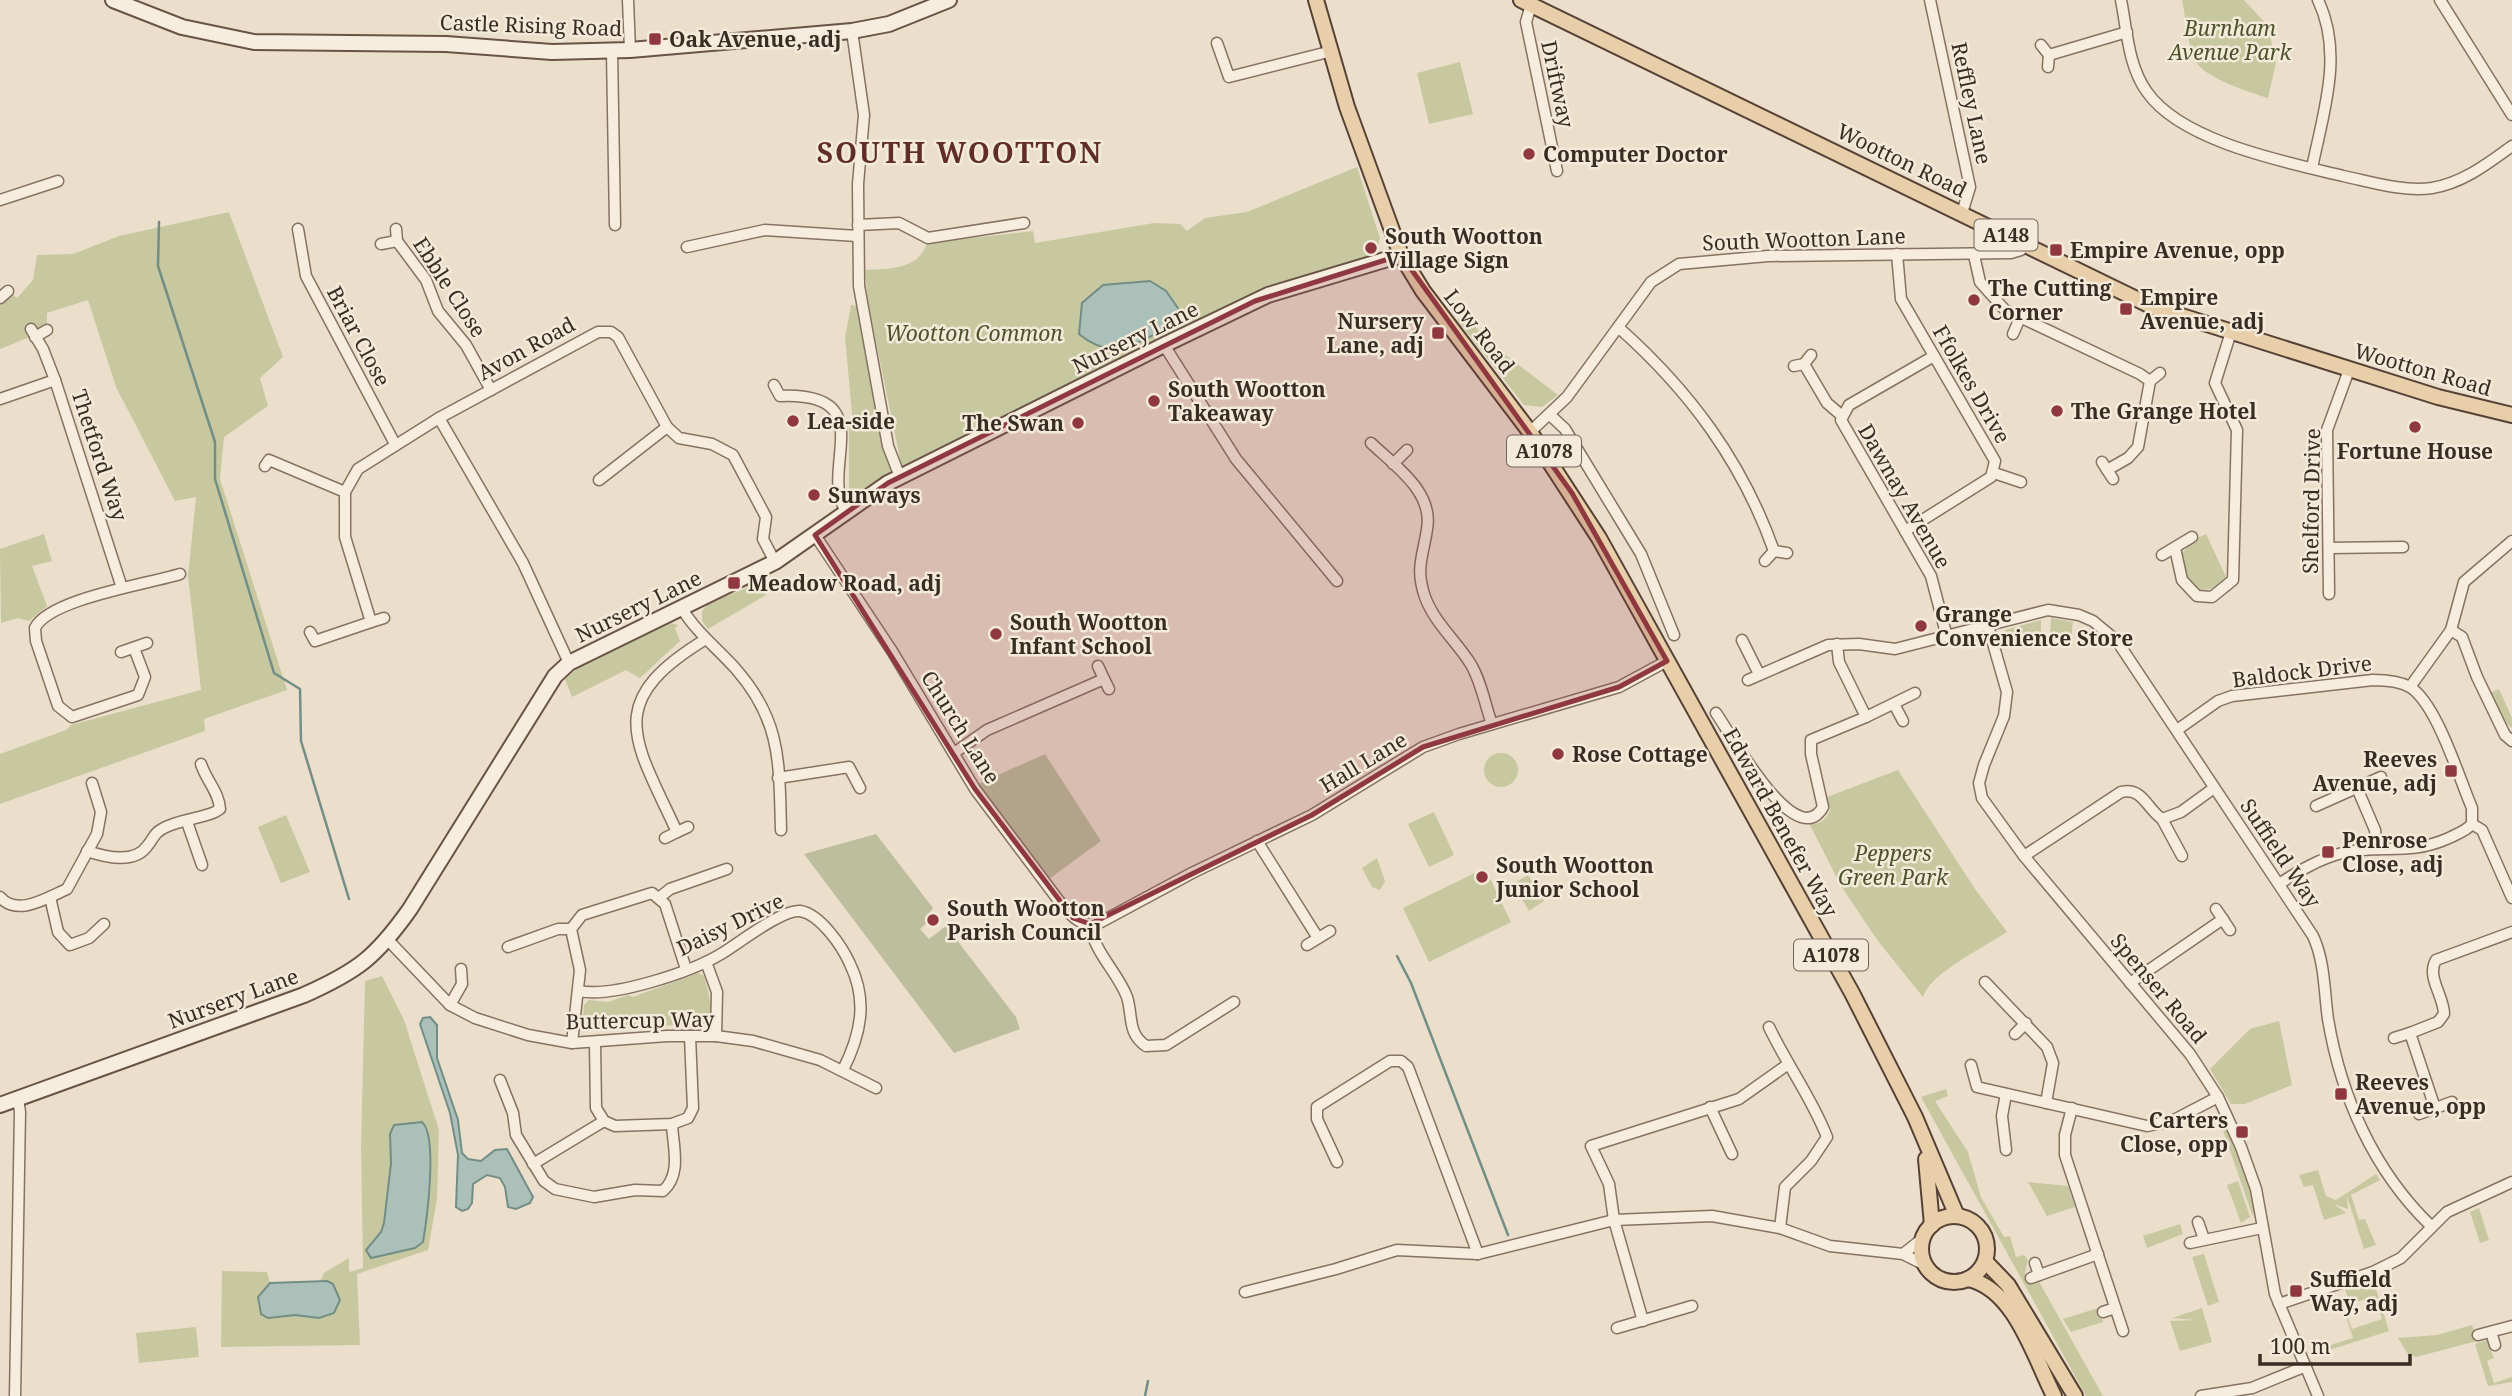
<svg xmlns="http://www.w3.org/2000/svg" width="2512" height="1396" font-family="'Noto Serif',serif">
  <style>
    .green { fill: #c7c8a0; fill-rule: evenodd }
    .cemetery { fill: #bdbe9e }
    .water { fill: #abc0b8; stroke: #728e85; stroke-width: 2 }
    .lines { fill: none; stroke-linecap: round; stroke-linejoin: round }
    .stream { stroke: #728e85; stroke-width: 2.5 }
    .street-casing { stroke: #867261; stroke-width: 13 }
    .secondary-casing { stroke: #685344; stroke-width: 18 }
    .primary-casing { stroke: #554135; stroke-width: 18 }
    .street { stroke: #f6edde; stroke-width: 10 }
    .secondary { stroke: #f6edde; stroke-width: 14 }
    .primary { stroke: #e8cfa9; stroke-width: 14 }
    .marked { fill: #8f3840; fill-opacity: 0.2; stroke: #8f3840; stroke-width: 5; stroke-linejoin: round }
    .poi-dot { fill: #8f3840; stroke: #f3eada; stroke-width: 2.5 }
    .labels { text-anchor: middle; dominant-baseline: central; stroke-width: 5; stroke-linejoin: round; paint-order: stroke }
    .shield { fill: #f3eada; stroke: #70655a; stroke-width: 2 }
    .shield-label { font-size: 19px; font-weight: bold; fill: #382c23 }
    .street-label { font-size: 21px; fill: #382c23; stroke: #f3eada }
    .park-label { font-size: 21px; font-style: italic; fill: #4c522c; stroke: #f3eada }
    .poi-label { font-size: 21px; font-weight: bold; fill: #382c23; stroke: #f3eada; text-anchor: start }
    .district-label { font-size: 28px; font-weight: bold; letter-spacing: 2px; fill: #602e27; stroke: #f3eada }
  </style>
  <rect width="100%" height="100%" fill="#ebdfcc"/>
  <g class="green">
    <path d="M2182,0H2244L2268,26L2276,63L2268,98C2251,93 2202,77 2195,60C2187,43 2186,19 2182,0Z"/>
    <path d="M1460,62L1473,114L1429,124L1417,73Z"/>
    <path d="M1357,167L1380,238L1377,249L1370,258L1215,318L1205,315L1204,320L905,470L902,468L868,304L865,270C887,269 919,270 927,243L1033,231L1035,243L1154,223L1180,224L1187,231L1205,218L1247,212Z"/>
    <path d="M229,212L283,357L260,378L268,406L224,437L220,479L287,690L204,719L205,731L0,804V754L66,730L71,725L201,690L188,576L196,497L175,501L116,387L88,300L47,313V330L0,349V298L8,291L17,298L33,280L37,255L73,254L119,236Z"/>
    <path d="M851,305L858,306L892,473L851,501L849,496V426L853,425L845,337Z"/>
    <path d="M1464,315L1495,347L1558,395L1542,407L1524,405L1457,320Z"/>
    <path d="M44,534L52,561L32,566L47,606L29,621L18,618L1,623L0,549Z"/>
    <path d="M2206,534L2226,577L2218,588L2200,590V592L2187,582L2182,553L2195,539Z"/>
    <path d="M769,574L771,576L760,584L766,595L708,629L702,621V611L708,604L746,588L745,585Z"/>
    <path d="M2051,618L2073,622L2071,637L2050,636Z"/>
    <path d="M2041,620V635L2006,633L2005,630Z"/>
    <path d="M670,623L678,625L675,628L680,641L640,678L626,670L572,697L565,679L578,668Z"/>
    <path d="M2499,689L2512,718V728L2502,720L2490,693Z"/>
    <circle cx="1501" cy="770" r="17"/>
    <path d="M1898,770L1975,889L2007,932C1986,946 1929,974 1923,997L1878,941L1841,886L1809,823C1820,825 1827,820 1830,809L1827,797Z"/>
    <path d="M1434,812L1454,855L1429,867L1408,824Z"/>
    <path d="M286,815L310,872L281,883L258,827Z"/>
    <path d="M1377,858L1385,881L1380,890L1372,887L1362,868Z"/>
    <path d="M1485,868L1511,922L1429,962L1403,908Z"/>
    <path d="M1528,875L1544,901L1529,911L1513,884Z"/>
    <path d="M698,973L704,976C708,990 715,1011 706,1024C665,1024 625,1030 585,1030L582,1027L584,1005L589,1000L608,1002L628,995L633,997Z"/>
    <path d="M382,976L404,1020L439,1130L437,1199L428,1250L357,1274L360,1345L221,1347L222,1271L267,1272L270,1283L258,1297C257,1324 277,1315 296,1315C303,1315 311,1317 319,1318L327,1281H320L324,1273L349,1258V1272L363,1268L361,1146L365,981ZM430,1152L423,1242L415,1248L371,1258V1242L381,1232L384,1223L391,1163Z"/>
    <path d="M2279,1021L2292,1085L2245,1104H2231L2210,1069L2250,1029Z"/>
    <path d="M1946,1089L1948,1096L1935,1101L1968,1152L1981,1197L2004,1237L2010,1236L2016,1257L2024,1255L2028,1260L2025,1272L2028,1280L2037,1278L2103,1396H2086L1921,1097Z"/>
    <path d="M2217,1113C2234,1128 2257,1194 2253,1217Z"/>
    <path d="M2318,1170L2326,1196L2336,1200L2376,1174L2380,1180L2351,1195L2359,1220L2365,1219L2376,1245L2364,1249L2347,1196L2348,1209L2334,1204L2346,1213L2324,1220L2313,1185L2304,1187L2299,1175Z"/>
    <path d="M2238,1181L2250,1217L2241,1223L2227,1185Z"/>
    <path d="M2028,1182L2068,1186L2075,1207L2047,1216Z"/>
    <path d="M2479,1208L2489,1240L2480,1243L2470,1212Z"/>
    <path d="M2180,1224L2183,1234L2147,1248L2143,1236Z"/>
    <path d="M2204,1254L2219,1302L2208,1306L2192,1257Z"/>
    <path d="M2373,1280L2389,1331L2310,1356L2308,1352L2353,1338L2338,1292L2352,1329L2382,1319L2375,1296L2350,1304L2345,1289Z"/>
    <path d="M2098,1308L2103,1322L2071,1332L2063,1319Z"/>
    <path d="M2202,1308L2212,1342L2180,1351L2170,1321L2196,1320L2172,1318Z"/>
    <path d="M2472,1325L2477,1341L2416,1357L2408,1354L2398,1338L2437,1335Z"/>
    <path d="M196,1327L199,1357L139,1363L136,1333Z"/>
    <path d="M2487,1340L2494,1358L2487,1361L2494,1383L2512,1377V1382L2488,1386L2475,1344Z"/>
  </g>
  <g class="cemetery">
    <path d="M1045,754L1101,841L1049,879L978,784Z"/>
    <path d="M876,834L933,908L926,918L928,922L920,929L929,939L946,926L1016,1017L1020,1029L954,1053L804,854Z"/>
  </g>
  <g class="water">
    <path d="M1150,281L1166,291L1182,314L1178,322C1141,340 1114,364 1079,334L1082,303L1103,285Z"/>
    <path d="M430,1017L437,1025V1058L458,1120L462,1153L468,1159L481,1161L495,1150L507,1149L533,1197L530,1203L516,1209L508,1207L505,1187L500,1178L487,1175L473,1184L472,1203L468,1209L462,1211L456,1207L458,1155L450,1113L420,1024L423,1018Z"/>
    <path d="M422,1122C438,1136 427,1219 423,1242L415,1248L371,1258L366,1250L381,1232L384,1223L391,1163L390,1134L394,1125Z"/>
    <path d="M327,1281L333,1284L340,1300L334,1313L319,1318L295,1315L268,1318L261,1314L258,1297L270,1283Z"/>
  </g>
  <g class="lines">
    <g class="stream">
      <path d="M159,222L158,266L215,442V479L274,673L300,689L301,741L349,899"/>
      <path d="M1397,956L1411,983L1508,1235"/>
      <path d="M1145,1396L1148,1381"/>
    </g>
    <defs>
      <g id="street">
        <path d="M628,0L630,50"/>
        <path d="M1930,0L1970,187L1962,213"/>
        <path d="M2121,0C2127,30 2128,66 2147,92C2182,142 2286,162 2343,176C2372,182 2403,192 2432,188C2463,183 2487,164 2512,146"/>
        <path d="M2440,0L2512,115"/>
        <path d="M1531,5L1526,22L1557,171"/>
        <path d="M852,31L864,115L858,184L859,286L888,446L900,477"/>
        <path d="M1217,43L1229,77L1332,51"/>
        <path d="M2041,45L2049,55L2048,67"/>
        <path d="M612,51L615,225"/>
        <path d="M2049,55L2127,32"/>
        <path d="M2312,168C2323,113 2344,54 2318,0"/>
        <path d="M0,200L58,181"/>
        <path d="M858,225L899,223L928,238L1024,223"/>
        <path d="M298,229L306,276L395,444"/>
        <path d="M396,229L397,241"/>
        <path d="M381,244L397,241L426,280L438,311L466,345L491,390"/>
        <path d="M687,247L765,230L857,236"/>
        <path d="M1897,254L1901,299L1995,461L1991,477L1905,531"/>
        <path d="M1974,255L1980,282L2005,310L2140,374L2150,381L2138,447L2128,458L2107,470"/>
        <path d="M0,298L8,291"/>
        <path d="M1618,327C1689,390 1742,461 1774,551"/>
        <path d="M31,329L43,349L55,380L122,588"/>
        <path d="M2013,334L2020,318"/>
        <path d="M35,337L47,330"/>
        <path d="M1164,345L1236,459L1337,581"/>
        <path d="M1934,356L1849,405L1841,420L1931,576L1947,637"/>
        <path d="M1804,364L1827,403L1841,415"/>
        <path d="M1794,366L1804,364L1811,355"/>
        <path d="M2150,381L2160,373"/>
        <path d="M774,385L780,396C883,392 818,469 846,511"/>
        <path d="M0,399L55,380"/>
        <path d="M1550,415L1565,429L1641,554L1674,635"/>
        <path d="M439,418L523,563L569,663"/>
        <path d="M1530,432L1567,397L1651,282L1679,264L1768,256L2011,253L2021,250L2024,244"/>
        <path d="M1371,443C1395,466 1434,492 1427,529C1423,557 1415,568 1425,597C1434,622 1456,641 1470,663C1481,680 1485,705 1492,724"/>
        <path d="M2102,462L2113,479"/>
        <path d="M1393,464L1407,450"/>
        <path d="M265,466L269,460L345,492"/>
        <path d="M1994,473L2021,482"/>
        <path d="M599,480L667,427"/>
        <path d="M815,535L892,651L975,789L1062,905C1073,918 1082,928 1101,922L1192,873L1312,815L1423,747L1459,734L1619,687L1667,661"/>
        <path d="M2175,548L2182,580L2197,596L2212,597L2233,580L2237,430L2215,383L2231,332"/>
        <path d="M2329,548L2403,547"/>
        <path d="M2162,555L2192,537"/>
        <path d="M1765,561L1774,551L1787,553"/>
        <path d="M2329,594L2327,430L2349,370"/>
        <path d="M681,607C695,631 716,647 735,668C782,721 779,763 781,830"/>
        <path d="M371,622L384,618"/>
        <path d="M1988,626L2007,692L2004,716L1984,765L1979,783L1982,798L2024,856L2190,1054L2218,1097L2241,1147L2256,1189L2275,1294L2318,1396"/>
        <path d="M2451,630L2462,637L2477,677L2505,735L2512,741"/>
        <path d="M310,632L315,641L371,622L345,537V492L358,469L439,418L598,332H611L618,337L667,427L679,438L712,444L733,455L766,517L763,539L775,562"/>
        <path d="M1742,640L1759,674"/>
        <path d="M134,648L145,677L138,695L72,717L58,706L36,641L35,628C49,599 148,584 180,574"/>
        <path d="M121,652L147,643"/>
        <path d="M1104,679L1109,689"/>
        <path d="M1748,680L1828,645L1859,644L1895,649L2048,610L2079,615L2093,621L2117,641L2313,936C2325,962 2324,991 2328,1019C2341,1097 2374,1171 2431,1226"/>
        <path d="M2410,687L2451,630L2464,582L2512,541"/>
        <path d="M1894,704L1903,721"/>
        <path d="M1716,713C1729,731 1796,855 1823,807L1811,754V740L1866,717L1839,662L1837,644"/>
        <path d="M1866,717L1915,693"/>
        <path d="M2177,730L2218,701L2232,696L2373,680C2385,680 2399,681 2410,687C2437,704 2459,778 2472,808V824L2482,830L2512,898"/>
        <path d="M954,753L987,730L1104,679L1098,666"/>
        <path d="M778,778L849,767L860,788"/>
        <path d="M2357,788L2375,830L2377,849"/>
        <path d="M2316,806L2381,777"/>
        <path d="M2162,819L2182,856"/>
        <path d="M187,822L202,865"/>
        <path d="M688,827L677,832C634,739 602,702 706,639"/>
        <path d="M665,838L677,832"/>
        <path d="M1257,841L1318,938"/>
        <path d="M87,851C105,857 135,865 148,845C154,838 153,834 162,829C177,820 199,819 215,812L220,809C219,792 206,780 201,764"/>
        <path d="M2024,856L2121,792C2143,787 2146,808 2162,819L2181,812L2214,788"/>
        <path d="M2279,884C2299,871 2319,859 2342,853C2383,843 2406,857 2449,838C2457,834 2466,831 2472,824"/>
        <path d="M0,897C17,917 47,898 67,889L97,834L101,812L92,783"/>
        <path d="M50,897L58,932L70,945L89,938L104,924"/>
        <path d="M660,897L670,889L727,869"/>
        <path d="M2216,909L2230,930"/>
        <path d="M1090,924C1094,953 1117,971 1127,997C1133,1016 1127,1033 1146,1046L1166,1045L1234,1002"/>
        <path d="M388,940L450,1005L475,1018L528,1035L572,1043L667,1036H716L753,1041L820,1060L876,1088"/>
        <path d="M1307,945L1330,931"/>
        <path d="M508,947L558,929H571"/>
        <path d="M706,962L717,992L716,1036"/>
        <path d="M1985,982L2047,1047L2053,1063L2046,1103"/>
        <path d="M2130,983L2223,919"/>
        <path d="M579,991C613,998 691,972 721,954C738,944 782,909 800,911C820,914 842,946 850,964C868,1001 861,1034 843,1070"/>
        <path d="M450,1005L462,984L461,969"/>
        <path d="M1769,1027C1787,1065 1812,1098 1827,1137L1811,1161L1785,1187L1780,1228"/>
        <path d="M2015,1034L2026,1023"/>
        <path d="M2394,1038L2410,1033"/>
        <path d="M572,1043L580,970L571,929L582,915L652,893L665,904L686,969"/>
        <path d="M595,1043L596,1108L604,1121L615,1126L672,1124L688,1118L693,1108L690,1036"/>
        <path d="M1971,1065L1977,1087L2147,1126L2172,1121L2218,1097"/>
        <path d="M500,1080L513,1113L516,1135L544,1181L555,1189L594,1197L635,1190L663,1191C682,1174 673,1147 672,1124"/>
        <path d="M2006,1094L2002,1116L2006,1150"/>
        <path d="M1710,1107L1732,1154"/>
        <path d="M2072,1108L2065,1135V1155L2123,1331"/>
        <path d="M2435,1108L2410,1033L2438,1022L2444,1014C2444,996 2426,977 2436,960L2512,932"/>
        <path d="M2419,1114L2452,1102"/>
        <path d="M1337,1162L1317,1119V1107L1390,1061H1401L1408,1067L1478,1254"/>
        <path d="M533,1164L604,1121"/>
        <path d="M2198,1222L2204,1239"/>
        <path d="M2190,1243L2262,1228"/>
        <path d="M1903,1254L1922,1239"/>
        <path d="M2035,1263L2039,1275"/>
        <path d="M2031,1278L2098,1254"/>
        <path d="M1245,1292L1336,1269L1397,1250L1478,1254L1614,1220L1712,1216L1780,1228L1830,1246L1903,1254L1925,1265"/>
        <path d="M2279,1304L2373,1272L2401,1258L2447,1212L2512,1182"/>
        <path d="M2103,1312L2115,1308"/>
        <path d="M1643,1321L1614,1220L1609,1184L1591,1146L1739,1099L1787,1065"/>
        <path d="M1617,1328L1692,1306"/>
        <path d="M2491,1332L2495,1345"/>
        <path d="M2478,1335L2512,1326"/>
        <path d="M15,1396L20,1112L18,1099"/>
        <path d="M2201,1396L2252,1388L2306,1366"/>
      </g>
      <g id="secondary">
        <path d="M113,0L182,27L254,42L446,44L552,52L630,50L852,31L889,24L949,0"/>
        <path d="M0,1105L304,995C358,971 376,957 410,909L555,676L569,663L775,562L888,483L1164,345L1268,295L1401,255"/>
      </g>
      <g id="primary">
        <path d="M1316,0L1347,107L1401,255L1423,291L1530,432L1599,538L1852,993L1915,1117L1957,1216"/>
        <path d="M1521,0L2153,307L2438,397L2512,415"/>
        <path d="M1926,1159L1932,1225"/>
        <circle cx="1954" cy="1249" r="33"/>
        <path d="M1985,1261L2008,1285L2075,1396"/>
        <path d="M1968,1279C2015,1289 2034,1357 2054,1396"/>
      </g>
    </defs>
    <use href="#street" class="street-casing"/>
    <use href="#secondary" class="secondary-casing"/>
    <use href="#primary" class="primary-casing"/>
    <use href="#street" class="street"/>
    <use href="#secondary" class="secondary"/>
    <use href="#primary" class="primary"/>
  </g>
  <path class="marked" d="M1401,255L1572,493L1667,661L1619,687L1423,747L1312,815L1090,924L1073,918L975,789L815,535L888,483L1255,301Z"/>
  <g class="poi-dot">
    <rect x="648" y="32" width="14" height="14" rx="3.5"/>
    <circle cx="1529" cy="154" r="7"/>
    <circle cx="1371" cy="248" r="7"/>
    <rect x="2049" y="243" width="14" height="14" rx="3.5"/>
    <circle cx="1974" cy="300" r="7"/>
    <rect x="2119" y="302" width="14" height="14" rx="3.5"/>
    <rect x="1431" y="326" width="14" height="14" rx="3.5"/>
    <circle cx="1154" cy="401" r="7"/>
    <circle cx="2057" cy="411" r="7"/>
    <circle cx="793" cy="421" r="7"/>
    <circle cx="1078" cy="423" r="7"/>
    <circle cx="2415" cy="427" r="7"/>
    <circle cx="814" cy="495" r="7"/>
    <rect x="727" y="576" width="14" height="14" rx="3.5"/>
    <circle cx="1921" cy="626" r="7"/>
    <circle cx="996" cy="634" r="7"/>
    <circle cx="1558" cy="754" r="7"/>
    <rect x="2444" y="764" width="14" height="14" rx="3.5"/>
    <rect x="2321" y="845" width="14" height="14" rx="3.5"/>
    <circle cx="1482" cy="877" r="7"/>
    <circle cx="933" cy="920" r="7"/>
    <rect x="2334" y="1087" width="14" height="14" rx="3.5"/>
    <rect x="2235" y="1125" width="14" height="14" rx="3.5"/>
    <rect x="2289" y="1284" width="14" height="14" rx="3.5"/>
  </g>
  <g class="labels">
    <g class="shield">
      <rect x="1974.5" y="219.5" width="63" height="31" rx="5"/>
      <rect x="1507" y="435.5" width="74" height="31" rx="5"/>
      <rect x="1794" y="939.5" width="74" height="31" rx="5"/>
    </g>
    <g class="shield-label">
      <text x="2006" y="235">A148</text>
      <text x="1544" y="451">A1078</text>
      <text x="1831" y="955">A1078</text>
    </g>
    <g class="street-label">
      <text transform="translate(531 25) rotate(2)">Castle Rising Road</text>
      <text transform="translate(1558 84) rotate(78)">Driftway</text>
      <text transform="translate(1972 103) rotate(78)">Reffley Lane</text>
      <text transform="translate(1902 160) rotate(26)">Wootton Road</text>
      <text transform="translate(1804 239) rotate(-2)">South Wootton Lane</text>
      <text transform="translate(450 287) rotate(57)">Ebble Close</text>
      <text transform="translate(1480 331) rotate(52)">Low Road</text>
      <text transform="translate(359 336) rotate(62)">Briar Close</text>
      <text transform="translate(1135 337) rotate(-26)">Nursery Lane</text>
      <text transform="translate(526 348) rotate(-29)">Avon Road</text>
      <text transform="translate(2423 369) rotate(16)">Wootton Road</text>
      <text transform="translate(1972 384) rotate(60)">Ffolkes Drive</text>
      <text transform="translate(100 455) rotate(72)">Thetford Way</text>
      <text transform="translate(1905 496) rotate(60)">Dawnay Avenue</text>
      <text transform="translate(2311 501) rotate(-89)">Shelford Drive</text>
      <text transform="translate(638 606) rotate(-26)">Nursery Lane</text>
      <text transform="translate(2302 671) rotate(-7)">Baldock Drive</text>
      <text transform="translate(961 727) rotate(58)">Church Lane</text>
      <text transform="translate(1363 762) rotate(-31)">Hall Lane</text>
      <text transform="translate(1781 822) rotate(61)">Edward Benefer Way</text>
      <text transform="translate(2281 853) rotate(56)">Suffield Way</text>
      <text transform="translate(730 924) rotate(-26)">Daisy Drive</text>
      <text transform="translate(2159 988) rotate(50)">Spenser Road</text>
      <text transform="translate(233 998) rotate(-20)">Nursery Lane</text>
      <text transform="translate(640 1020) rotate(-1)">Buttercup Way</text>
    </g>
    <g class="park-label">
      <text x="2230" y="28">Burnham<tspan x="2230" dy="24">Avenue Park</tspan></text>
      <text x="974" y="333">Wootton Common</text>
      <text x="1893" y="853">Peppers<tspan x="1893" dy="24">Green Park</tspan></text>
    </g>
    <g class="poi-label">
      <text x="669" y="39">Oak Avenue, adj</text>
      <text x="1543" y="154">Computer Doctor</text>
      <text x="1385" y="236">South Wootton<tspan x="1385" dy="24">Village Sign</tspan></text>
      <text x="2070" y="250">Empire Avenue, opp</text>
      <text x="1988" y="288">The Cutting<tspan x="1988" dy="24">Corner</tspan></text>
      <text x="2140" y="297">Empire<tspan x="2140" dy="24">Avenue, adj</tspan></text>
      <text x="1424" y="321" text-anchor="end">Nursery<tspan x="1424" dy="24">Lane, adj</tspan></text>
      <text x="1168" y="389">South Wootton<tspan x="1168" dy="24">Takeaway</tspan></text>
      <text x="2071" y="411">The Grange Hotel</text>
      <text x="807" y="421">Lea-side</text>
      <text x="1064" y="423" text-anchor="end">The Swan</text>
      <text x="2415" y="451" text-anchor="middle">Fortune House</text>
      <text x="828" y="495">Sunways</text>
      <text x="748" y="583">Meadow Road, adj</text>
      <text x="1935" y="614">Grange<tspan x="1935" dy="24">Convenience Store</tspan></text>
      <text x="1010" y="622">South Wootton<tspan x="1010" dy="24">Infant School</tspan></text>
      <text x="1572" y="754">Rose Cottage</text>
      <text x="2437" y="759" text-anchor="end">Reeves<tspan x="2437" dy="24">Avenue, adj</tspan></text>
      <text x="2342" y="840">Penrose<tspan x="2342" dy="24">Close, adj</tspan></text>
      <text x="1496" y="865">South Wootton<tspan x="1496" dy="24">Junior School</tspan></text>
      <text x="947" y="908">South Wootton<tspan x="947" dy="24">Parish Council</tspan></text>
      <text x="2355" y="1082">Reeves<tspan x="2355" dy="24">Avenue, opp</tspan></text>
      <text x="2228" y="1120" text-anchor="end">Carters<tspan x="2228" dy="24">Close, opp</tspan></text>
      <text x="2310" y="1279">Suffield<tspan x="2310" dy="24">Way, adj</tspan></text>
    </g>
    <g class="district-label">
      <text x="960" y="152">SOUTH WOOTTON</text>
    </g>
  </g>
  <path d="M2260 1354v10h150v-10" fill="none" stroke="#382c23" stroke-width="3.5"/>
  <text x="2270" y="1354" font-size="21" fill="#382c23" stroke="#f3eada" stroke-width="5" paint-order="stroke">100 m</text>
</svg>
